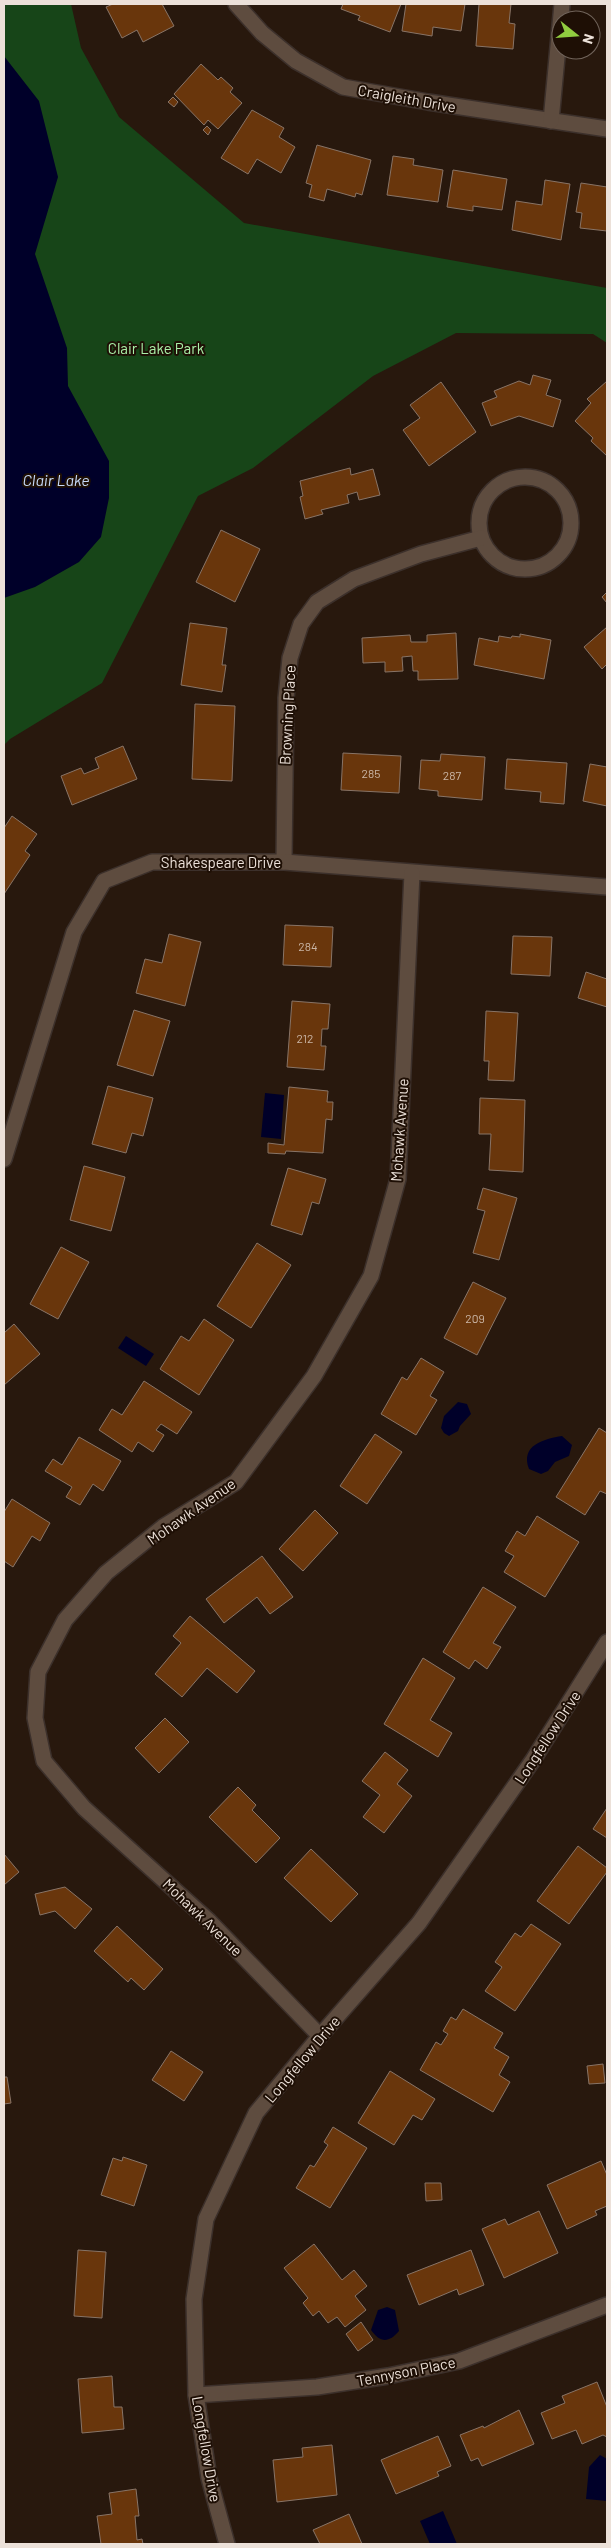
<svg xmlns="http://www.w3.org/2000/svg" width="611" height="2548" font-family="Barlow,sans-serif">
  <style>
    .green { fill: #174518 }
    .water { fill: #000029 }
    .building { fill: #69360c; stroke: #887467 }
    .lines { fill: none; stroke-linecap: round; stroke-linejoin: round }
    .minor-casing { stroke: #3c302b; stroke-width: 18 }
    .minor { stroke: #5e4c3f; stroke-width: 15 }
    .labels { text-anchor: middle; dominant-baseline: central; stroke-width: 4; stroke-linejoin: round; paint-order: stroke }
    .number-label { font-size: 12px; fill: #cbb6a6 }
    .street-label { font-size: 15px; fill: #ece1d9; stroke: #1e0f05 }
    .park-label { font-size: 15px; fill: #aaf0a8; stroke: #1e0f05 }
    .water-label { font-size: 16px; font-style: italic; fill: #c6d9f8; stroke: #1e0f05 }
  </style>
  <rect width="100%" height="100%" fill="#28180d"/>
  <path class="green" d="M4,4H71L81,48L119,117L244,223L607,288V343L593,334L456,333L373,376L253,468L198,496L102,683L10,739L4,745Z"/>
  <g class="water">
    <path d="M4,56L39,101L58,177L35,254L67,348L68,386L109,461V498L101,537L79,562L35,587L4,598Z"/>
    <path d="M265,1093L284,1095L281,1139L261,1137Z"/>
    <path d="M126,1336L154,1354L146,1366L118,1348Z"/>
    <path d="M458,1402L467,1404L471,1414L460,1426L458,1431L449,1436L444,1433L441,1428L444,1416Z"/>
    <path d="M562,1436L572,1445L569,1456L555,1462L548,1471L541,1474L529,1469C520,1445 544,1439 562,1436Z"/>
    <path d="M387,2307L395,2310L399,2331C389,2343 380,2343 371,2330L378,2310Z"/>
    <path d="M600,2455L607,2459V2501L586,2499L589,2467Z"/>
    <path d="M443,2511L457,2544H430L420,2521Z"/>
  </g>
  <g class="building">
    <path d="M113,4H162L174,26L143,42L137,30L122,38L106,7Z"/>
    <path d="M343,4H401L390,32L358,20L360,16L341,9Z"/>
    <path d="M406,4H465L461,31L433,27L432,36L402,31Z"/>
    <path d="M479,4H511L509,23L515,24L513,49L476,46Z"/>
    <path d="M201,64L218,80L221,77L233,88L230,92L242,103L218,129L208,120L204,125L174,94Z"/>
    <path d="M173,97L178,102L174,107L168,102Z"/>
    <path d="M252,110L284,128L279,137L295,147L281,173L257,159L248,174L221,158Z"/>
    <path d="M207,126L211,130L208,135L203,130Z"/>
    <path d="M317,145L371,160L362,195L356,193L355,197L327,189L324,201L309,197L312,185L306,183Z"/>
    <path d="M393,156L414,159L413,165L443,170L438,202L387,195Z"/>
    <path d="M453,170L507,179L502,210L473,206V211L447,207Z"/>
    <path d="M545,180L570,184L561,240L512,230L516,201L542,205Z"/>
    <path d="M581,183L607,187V231L580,228L582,213L576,212Z"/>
    <path d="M533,375L551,380L546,395L561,400L553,427L519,416L491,426L482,403L497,397L494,391L519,381L530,385Z"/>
    <path d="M607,381V456L591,441L593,438L575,421L591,403L587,399Z"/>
    <path d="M441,382L476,432L429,466L403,430L420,418L410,405Z"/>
    <path d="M350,468L351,475L373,469L380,495L359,500L357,492L347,495L349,503L321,510L323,514L305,519L300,497L303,496L300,481Z"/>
    <path d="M221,530L260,549L235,602L196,582Z"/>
    <path d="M607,592V603L602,597Z"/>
    <path d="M190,623L227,628L222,665H226L222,692L181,685Z"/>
    <path d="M607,627V664L602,669L584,647Z"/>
    <path d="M456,633L458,679L418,680V671H413L412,656L402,657L403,671L385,672V662L363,663L362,638L410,635L411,642H427V635Z"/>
    <path d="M520,634L551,640L544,679L474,665L479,638L498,642L499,636L511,638L512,636L520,637Z"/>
    <path d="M195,704L235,706L232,781L192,779Z"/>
    <path d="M123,746L137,779L72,805L61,776L81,768L84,774L99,768L95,758Z"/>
    <path d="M343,753L401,756L399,793L341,790Z"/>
    <path d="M441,754L485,757L482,800L438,796V791L419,789L421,760L440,761Z"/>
    <path d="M507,759L567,763L564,804L540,802L541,792L505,789Z"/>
    <path d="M590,764L607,767V806L583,801Z"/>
    <path d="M12,816L37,834L25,851L30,855L4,894V828Z"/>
    <path d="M285,925L333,927L331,967L283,965Z"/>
    <path d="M169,934L201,942L185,1006L136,993L145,959L162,963Z"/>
    <path d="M513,936L552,937L550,976L511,974Z"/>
    <path d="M586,972L607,979V1007L578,998Z"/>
    <path d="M292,1001L330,1004L328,1029H322L321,1046H326L324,1070L287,1067Z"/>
    <path d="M134,1010L170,1021L153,1076L117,1065Z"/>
    <path d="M486,1011L518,1013L514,1081L488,1080L489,1061H484Z"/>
    <path d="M108,1086L153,1098L143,1136L132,1133L126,1153L92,1144Z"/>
    <path d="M289,1087L328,1091L327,1102H333L332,1120L326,1119L323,1153L286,1151L285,1154L268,1153V1143L284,1145Z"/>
    <path d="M480,1098L525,1100L523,1172L489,1170L491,1134H479Z"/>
    <path d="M84,1166L125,1177L111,1231L70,1220Z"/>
    <path d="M288,1168L326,1179L319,1204L312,1202L302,1235L271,1225Z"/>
    <path d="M483,1188L517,1198L499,1260L473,1253L485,1211L477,1209Z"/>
    <path d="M257,1243L291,1265L251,1328L217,1306Z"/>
    <path d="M61,1247L89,1262L58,1319L30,1304Z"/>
    <path d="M473,1282L506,1298L477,1355L444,1338Z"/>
    <path d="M204,1319L234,1340L199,1395L160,1369L181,1336L189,1341Z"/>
    <path d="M14,1324L40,1354L4,1385V1333Z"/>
    <path d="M421,1358L444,1372L430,1396L437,1400L416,1435L381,1414L402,1377L407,1380Z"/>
    <path d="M144,1381L192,1412L177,1434L161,1424L156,1430L164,1435L153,1452L138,1442L132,1452L99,1430L112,1409L122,1415Z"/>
    <path d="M599,1428L607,1433V1494L600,1491L585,1515L556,1497Z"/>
    <path d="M375,1434L402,1452L367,1504L340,1486Z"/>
    <path d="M79,1437L121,1461L103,1491L93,1484L80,1505L66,1497L72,1487L45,1471L53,1459L62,1465Z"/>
    <path d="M12,1499L50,1523L40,1541L32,1536L13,1567L4,1561V1512Z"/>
    <path d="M315,1510L338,1533L303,1571L279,1549Z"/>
    <path d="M537,1516L579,1542L545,1597L504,1572L514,1556L505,1551L517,1531L525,1536Z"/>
    <path d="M262,1556L293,1597L270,1614L257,1597L224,1623L206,1599Z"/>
    <path d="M483,1587L516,1607L493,1643L501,1647L487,1669L475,1660L469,1669L443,1652Z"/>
    <path d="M190,1616L255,1671L237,1693L207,1668L182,1697L155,1674L181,1643L173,1636Z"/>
    <path d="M423,1658L455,1678L430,1720L452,1733L438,1757L384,1724Z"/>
    <path d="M165,1718L189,1742L159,1773L135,1748Z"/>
    <path d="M385,1752L408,1770L397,1784L412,1796L384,1833L363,1817L380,1795L362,1781Z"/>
    <path d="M238,1787L256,1805L252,1810L280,1838L256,1863L209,1817Z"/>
    <path d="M607,1808V1838L593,1829Z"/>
    <path d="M578,1846L607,1868V1872L569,1924L537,1901Z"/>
    <path d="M311,1849L358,1894L331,1922L284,1878Z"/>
    <path d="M4,1854L19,1872L4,1885Z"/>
    <path d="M65,1887L92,1909L75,1929L55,1911L40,1915L35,1894Z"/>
    <path d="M531,1924L561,1944L515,2011L485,1991L502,1967L495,1962L515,1933L521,1937Z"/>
    <path d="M117,1926L163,1969L144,1990L131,1978L128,1982L94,1951Z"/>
    <path d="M463,2009L503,2033L494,2048L509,2057L499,2075L510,2082L493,2112L420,2070L436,2042L441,2045L448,2034L443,2031L451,2017L456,2020Z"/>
    <path d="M171,2051L203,2072L184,2101L152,2080Z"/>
    <path d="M603,2064L605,2083L589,2084L587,2066Z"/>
    <path d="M390,2071L435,2099L422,2120L413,2115L394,2145L358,2123Z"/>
    <path d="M4,2077H7L11,2103L4,2104Z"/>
    <path d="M333,2127L367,2148L330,2208L296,2188L310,2165L314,2167L328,2145L324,2142Z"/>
    <path d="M123,2157L147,2165L134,2206L101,2195L113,2158L122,2161Z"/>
    <path d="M601,2161L607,2175V2206L595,2211L597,2215L567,2229L547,2185Z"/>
    <path d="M425,2183H441L442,2200L426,2201Z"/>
    <path d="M539,2211L558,2253L504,2278L482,2229L505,2219L508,2225Z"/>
    <path d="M314,2244L342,2280L354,2270L367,2286L355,2296L366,2310L345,2327L337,2317L328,2323L319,2311L313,2316L303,2303L308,2298L284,2268Z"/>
    <path d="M78,2250L106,2252L102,2318L74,2316Z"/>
    <path d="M471,2250L484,2285L459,2295L457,2289L419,2305L407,2275Z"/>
    <path d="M361,2322L373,2340L358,2351L346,2334Z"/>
    <path d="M112,2376L114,2407H122L124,2429L82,2433L78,2379Z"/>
    <path d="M597,2382L607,2407V2437L603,2435L582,2444L576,2430L552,2439L541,2413L565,2403L562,2396Z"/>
    <path d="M519,2410L534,2444L482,2466L478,2458L471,2461L460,2435L483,2426L484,2428Z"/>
    <path d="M438,2436L451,2466L437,2472L439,2476L396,2494L381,2460Z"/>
    <path d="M332,2445L337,2495L277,2502L273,2460L303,2457L302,2448Z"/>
    <path d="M136,2489L139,2516H135L137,2540L142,2539L143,2544H101L97,2516L112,2514L109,2493Z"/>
    <path d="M349,2514L362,2544H320L313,2530Z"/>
  </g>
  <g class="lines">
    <defs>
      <g id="minor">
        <path d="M236,4L262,33L296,61L343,87L428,102L607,129"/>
        <path d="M551,121L562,4"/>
        <circle cx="525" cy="523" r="46"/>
        <path d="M284,862L286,698L290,658L301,624L317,602L354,579L421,554L481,538"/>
        <path d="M4,1159L74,932L104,881L152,862H284L607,887"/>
        <path d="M320,2036L209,1921L84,1808L44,1761L35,1718L38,1672L65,1620L106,1573L163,1527L236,1482L314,1376L371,1276L398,1179L412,873"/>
        <path d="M196,2395L317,2387L388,2376L459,2361L607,2305"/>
        <path d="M227,2544L209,2478L196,2395L194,2299L206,2219L256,2113L320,2036L419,1923L533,1760L607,1642"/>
      </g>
    </defs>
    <use href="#minor" class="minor-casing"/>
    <use href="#minor" class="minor"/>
  </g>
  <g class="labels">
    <g class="number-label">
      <text x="371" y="773">285</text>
      <text x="452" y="775">287</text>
      <text x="308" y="946">284</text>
      <text x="305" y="1038">212</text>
      <text x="475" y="1318">209</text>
    </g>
    <g class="street-label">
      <text transform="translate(407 98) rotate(10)">Craigleith Drive</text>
      <text transform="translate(287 715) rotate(-87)">Browning Place</text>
      <text x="221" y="862">Shakespeare Drive</text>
      <text transform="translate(399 1130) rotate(-86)">Mohawk Avenue</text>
      <text transform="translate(191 1511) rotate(-35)">Mohawk Avenue</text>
      <text transform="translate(547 1737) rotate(-57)">Longfellow Drive</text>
      <text transform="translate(203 1917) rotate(44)">Mohawk Avenue</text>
      <text transform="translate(302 2059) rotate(-50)">Longfellow Drive</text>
      <text transform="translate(406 2371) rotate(-11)">Tennyson Place</text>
      <text transform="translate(207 2449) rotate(80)">Longfellow Drive</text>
    </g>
    <g class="park-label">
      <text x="156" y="348">Clair Lake Park</text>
    </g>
    <g class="water-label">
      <text x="56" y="479">Clair Lake</text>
    </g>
  </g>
  <rect width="611" height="2548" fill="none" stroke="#ece1d9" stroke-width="10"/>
  <g transform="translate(576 35) rotate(107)"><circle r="24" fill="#1e0f05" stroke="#70635a"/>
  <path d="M0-4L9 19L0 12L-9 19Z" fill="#91cd40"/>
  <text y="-8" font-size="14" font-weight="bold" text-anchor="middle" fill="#ece1d9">N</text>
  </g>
</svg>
